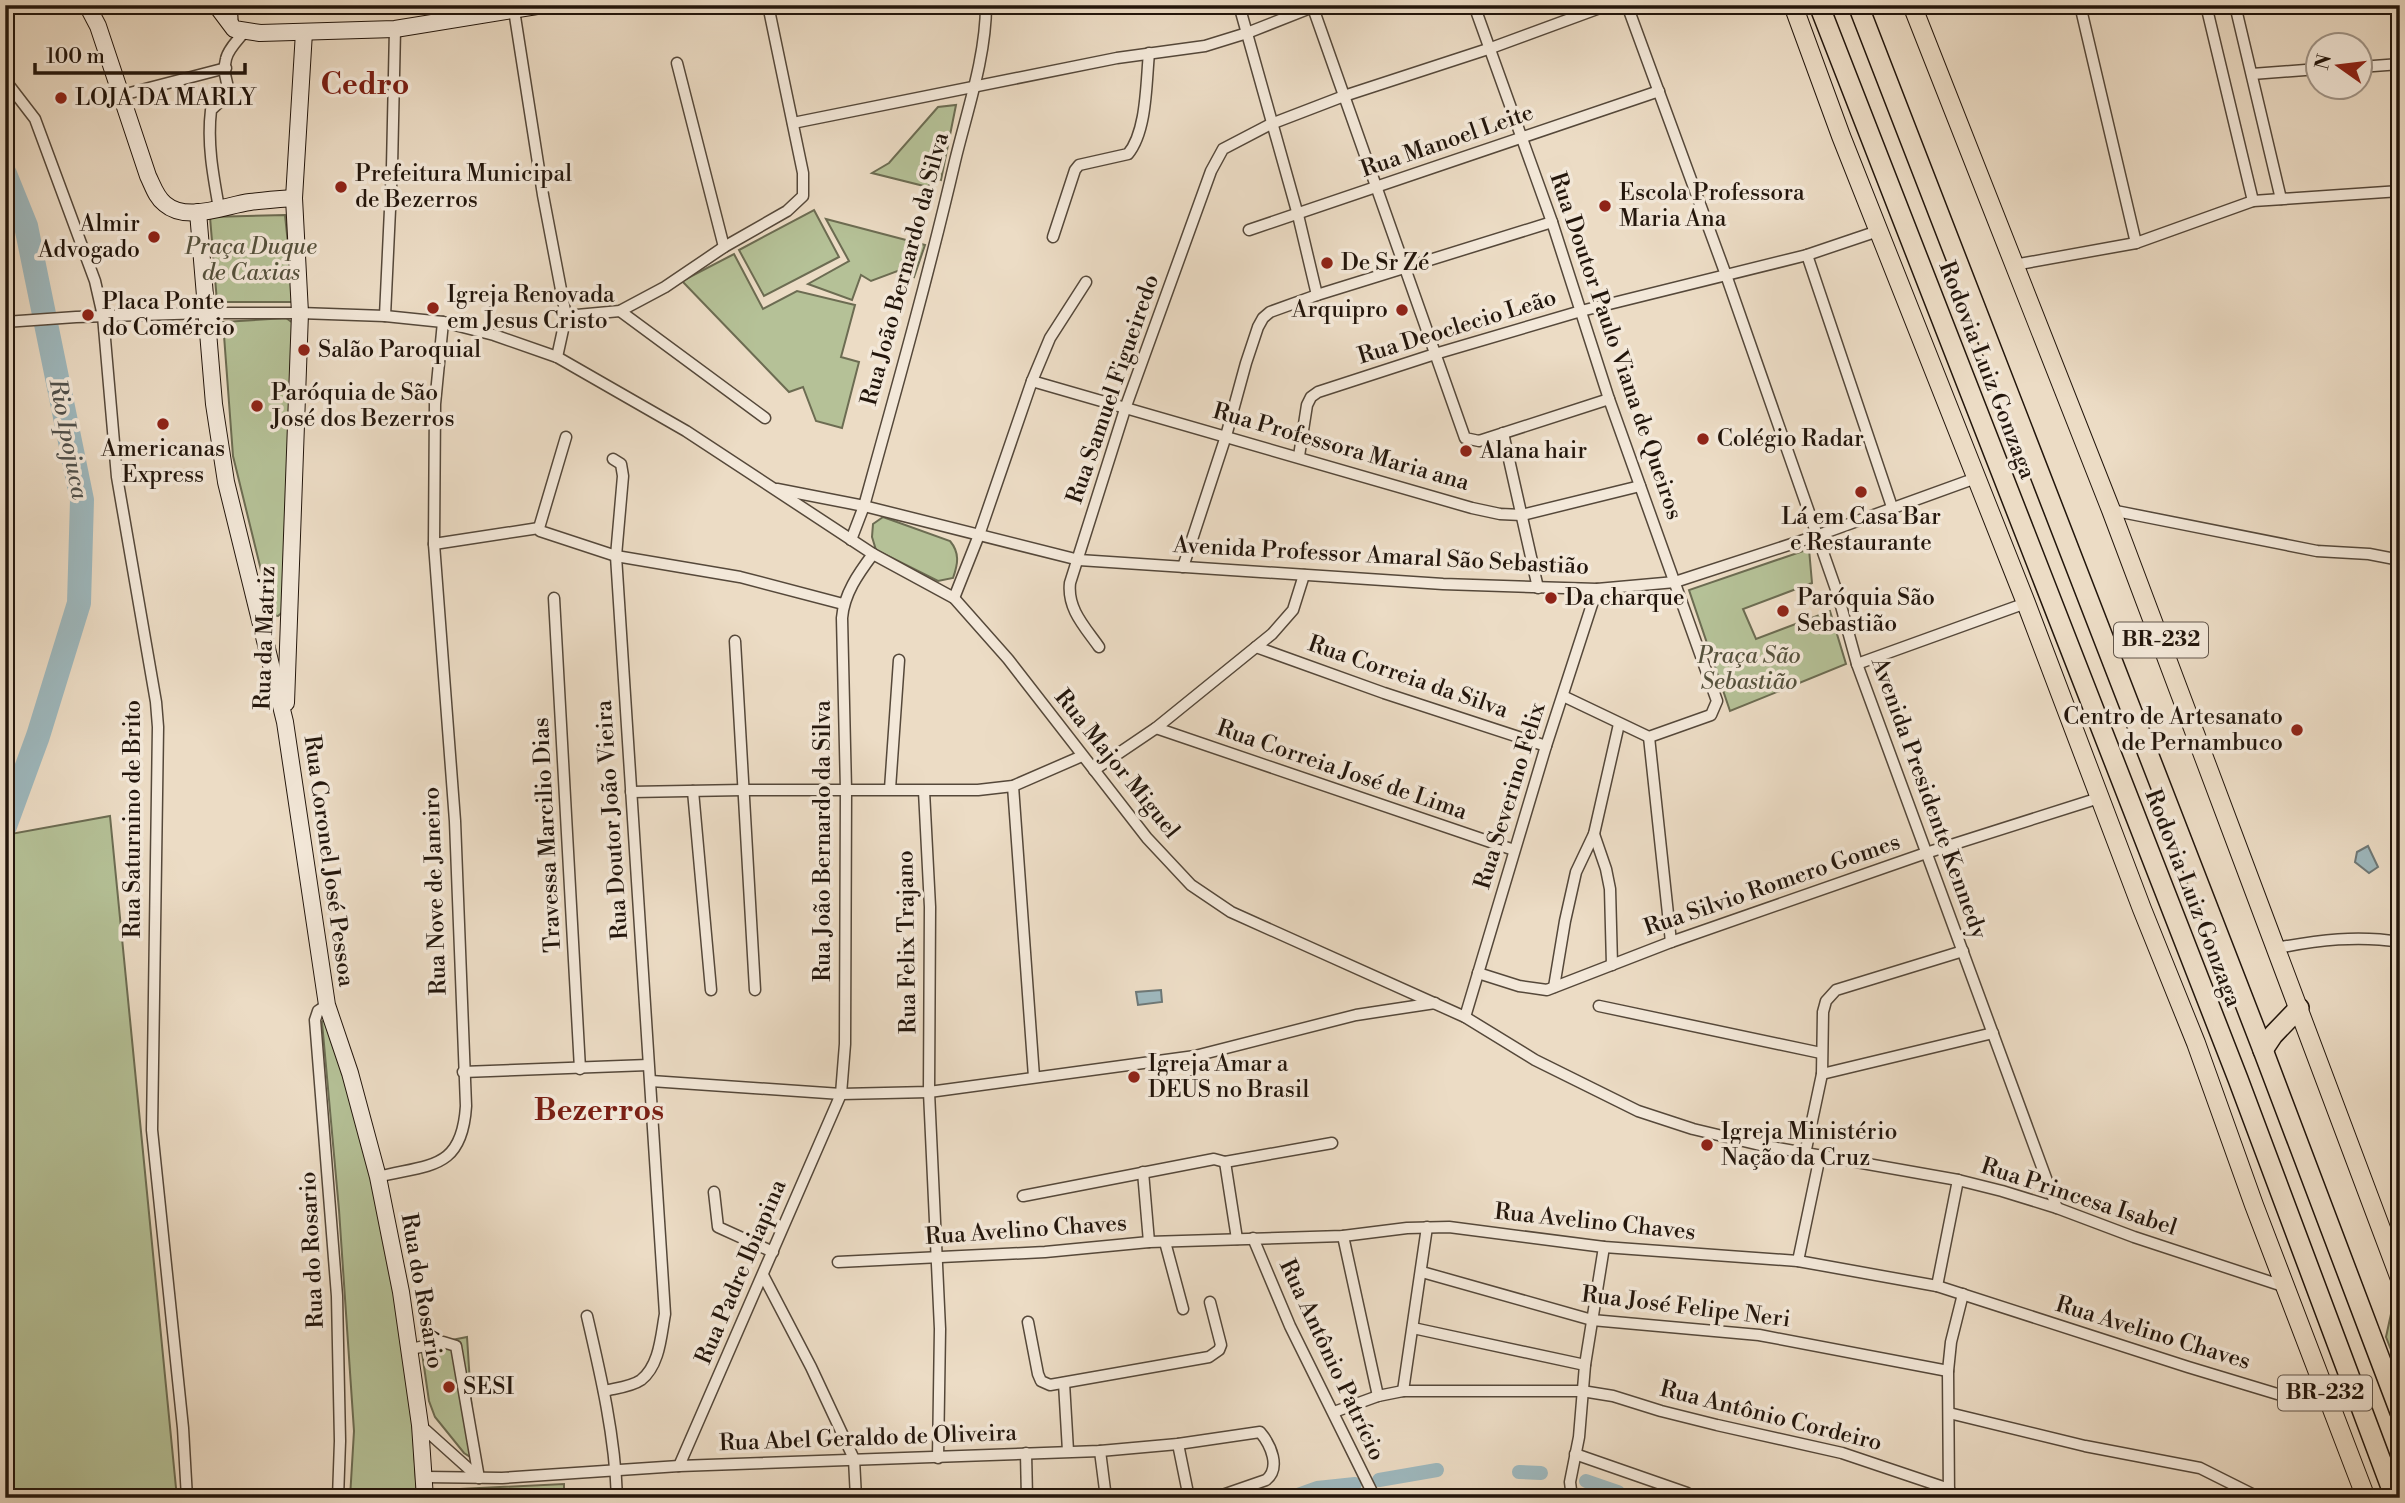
<svg xmlns="http://www.w3.org/2000/svg" width="2405" height="1503" font-family="'Libre Bodoni',serif">
  <style>
    .green { fill: #b5c197; stroke: #6c6c52; stroke-width: 2 }
    .water { fill: #9eb9bf; stroke: #6d7877; stroke-width: 2 }
    .lines { fill: none; stroke-linecap: round; stroke-linejoin: round }
    .canal { stroke: #9eb9bf; stroke-width: 14 }
    .river { stroke: #9eb9bf; stroke-width: 24 }
    .street-casing { stroke: #55483a; stroke-width: 13 }
    .secondary-casing { stroke: #23160c; stroke-width: 18 }
    .primary-casing { stroke: #23160c; stroke-width: 20 }
    .highway-casing { stroke: #23160c; stroke-width: 22 }
    .street { stroke: #f3e8d9; stroke-width: 10 }
    .secondary { stroke: #f3e8d9; stroke-width: 16 }
    .primary { stroke: #ecdcc5; stroke-width: 18 }
    .highway { stroke: #ecdcc5; stroke-width: 19 }
    .poi-dot { fill: #8f2418; stroke: #f3e8d9; stroke-width: 2.5 }
    .labels { text-anchor: middle; dominant-baseline: central; stroke-width: 7; stroke-linejoin: round; paint-order: stroke }
    .shield { fill: #f3e8d9; stroke: #61554a; stroke-width: 2 }
    .shield-label { font-size: 21px; font-weight: bold; fill: #23160c }
    .poi-label { font-size: 23px; fill: #23160c; stroke: #f3e8d9; text-anchor: start }
    .street-label { font-size: 23px; fill: #23160c; stroke: #f3e8d9 }
    .park-label { font-size: 23px; font-style: italic; fill: #56523d; stroke: #f3e8d9 }
    .water-label { font-size: 24px; font-style: italic; fill: #4e4f4b; stroke: #f3e8d9 }
    .district-label { font-size: 30px; font-weight: bold; fill: #7a1f14; stroke: #f3e8d9 }
  </style>
  <rect width="100%" height="100%" fill="#ecdcc5"/>
  <filter id="stains"><feTurbulence type="fractalNoise" baseFrequency=".00286" numOctaves="4"/><feColorMatrix values="0 0 0 0 .2 0 0 0 0 .09 0 0 0 0 .02 0 0 0 .5 -.17"/></filter>
  <radialGradient id="worn" r=".72"><stop offset=".6" stop-color="#630" stop-opacity="0"/><stop offset="1" stop-color="#630" stop-opacity=".3"/></radialGradient>
  <g class="green">
    <path d="M956,105L941,180L932,177L928,187L872,173L889,163L938,107Z"/>
    <path d="M814,210L839,257L764,296L739,250Z"/>
    <path d="M285,215L294,302H217L210,217Z"/>
    <path d="M826,219L925,245L914,277L900,270L871,281L861,275L852,300L808,284L849,261Z"/>
    <path d="M734,254L763,309L797,291L855,305L841,357L859,362L842,428L816,421L803,387L789,392L682,281Z"/>
    <path d="M286,318L293,323L284,611L278,616L272,615L233,456L223,322Z"/>
    <path d="M883,517L950,541C960,553 958,564 953,578L938,581L876,550L872,537L873,524Z"/>
    <path d="M1809,549L1812,583L1743,609L1756,639L1830,611L1846,664L1730,711L1689,590Z"/>
    <path d="M110,816L177,1498H5V835Z"/>
    <path d="M326,1018L330,1019L406,1310L417,1498H350L354,1431L339,1210L322,1022Z"/>
    <path d="M2396,1291L2400,1301V1373L2386,1337Z"/>
    <path d="M467,1337L475,1460L464,1453L435,1417L429,1401L421,1346Z"/>
    <path d="M564,1484V1498H440V1490Z"/>
  </g>
  <g class="water">
    <path d="M2368,846L2378,867L2369,873L2355,862L2357,852Z"/>
    <path d="M1161,990L1162,1002L1138,1005L1136,992Z"/>
  </g>
  <g class="lines">
    <g class="canal">
      <path d="M1519,1472L1541,1473"/>
      <path d="M1379,1480L1437,1470"/>
      <path d="M1586,1481L1618,1492L1622,1498"/>
      <path d="M1289,1498L1317,1488L1355,1484"/>
    </g>
    <path class="river" d="M5,174L26,226L82,500L79,603L38,736L5,826"/>
    <defs>
      <g id="street">
        <path d="M231,5L233,26"/>
        <path d="M1239,5L1298,215L1317,295"/>
        <path d="M1312,5L1465,438L1479,441L1609,399"/>
        <path d="M1474,5L1552,222L1609,399L1717,701L1711,715L1649,737L1563,696"/>
        <path d="M1627,5L1726,275L1838,595L1857,664L2057,1208"/>
        <path d="M2080,5L2136,243"/>
        <path d="M2206,5L2253,201"/>
        <path d="M2235,5L2281,199"/>
        <path d="M514,10L543,195L566,316L557,357"/>
        <path d="M677,63L724,247"/>
        <path d="M2360,67L2400,64"/>
        <path d="M2252,74L2318,69"/>
        <path d="M5,80L35,119L95,281L103,316L117,477L156,702L158,727L152,1130L183,1428L187,1498"/>
        <path d="M122,95L226,68"/>
        <path d="M793,123L1117,58L1205,46L1247,33L1318,5"/>
        <path d="M219,208C213,175 207,143 211,110C242,83 219,87 226,59C228,49 239,39 245,31"/>
        <path d="M1249,230L1659,91"/>
        <path d="M1053,237L1075,170L1079,165L1128,154C1147,131 1146,83 1149,53"/>
        <path d="M1807,255L1892,507"/>
        <path d="M2014,265L2136,243L2253,201L2400,191"/>
        <path d="M620,311L765,418"/>
        <path d="M385,316L392,167L395,29"/>
        <path d="M566,316L620,311L665,287L724,247L787,211L803,196V173L768,5"/>
        <path d="M5,322L76,317L206,313H300L385,316L443,322L494,335L557,357L686,431L873,554L954,598L1008,659L1147,838L1191,885L1231,912L1465,1017L1535,1060L1638,1111L1693,1129L1760,1145L1958,1180L2002,1191L2057,1208L2134,1237L2286,1287"/>
        <path d="M1032,381L1472,508L1500,514L1522,515L1640,486"/>
        <path d="M1503,433L1538,588"/>
        <path d="M566,437L539,528L540,531L616,556L740,577L843,604"/>
        <path d="M1299,456L1307,405L1311,397L1318,392L1435,354L1581,311L1807,255L1878,231"/>
        <path d="M777,489L864,506L1079,560L1443,584L1597,589L1675,582L1816,536L1976,478"/>
        <path d="M2111,510L2317,551L2369,554L2400,560"/>
        <path d="M851,540L864,506C896,391 928,277 955,161C967,111 986,57 986,5"/>
        <path d="M434,544L539,528"/>
        <path d="M1183,567L1226,436L1246,363L1258,327L1263,318L1270,312L1317,295L1552,222"/>
        <path d="M554,598L580,1069"/>
        <path d="M954,598L979,535L1032,381L1050,338L1086,282"/>
        <path d="M735,641L755,990"/>
        <path d="M1099,647C1085,627 1067,609 1070,583L1126,406L1211,171L1223,149L1271,124L1344,96L1491,48L1608,5"/>
        <path d="M1256,647L1384,693L1546,746"/>
        <path d="M1857,664L2026,603"/>
        <path d="M1156,728L1514,850"/>
        <path d="M1649,737L1671,942"/>
        <path d="M1094,770L1156,728L1272,634L1293,610L1304,575"/>
        <path d="M1013,786L1034,1077"/>
        <path d="M890,789L899,660"/>
        <path d="M693,791L711,990"/>
        <path d="M924,791L930,907L929,1092L940,1329L938,1458"/>
        <path d="M631,792L743,790H978L1013,786L1082,756"/>
        <path d="M1594,834L1606,869L1610,889L1612,965"/>
        <path d="M2277,948C2318,940 2358,935 2400,942"/>
        <path d="M1478,973L1519,986L1547,990L1671,942L1926,853L2099,798"/>
        <path d="M1554,987L1565,921L1576,872L1594,834L1619,724"/>
        <path d="M327,1005L318,1011L315,1020L337,1296L340,1441L338,1498"/>
        <path d="M1599,1006L1821,1053"/>
        <path d="M1465,1017L1546,746L1597,589"/>
        <path d="M463,1072L648,1065"/>
        <path d="M1822,1074L1993,1033"/>
        <path d="M651,1081L841,1094L929,1092L1195,1056L1356,1015L1435,1003"/>
        <path d="M1805,1154L1822,1074L1823,1012L1826,1001L1836,990L1963,951"/>
        <path d="M1225,1162L1237,1239"/>
        <path d="M1143,1172L1149,1242"/>
        <path d="M378,1177C430,1164 462,1170 466,1106L455,821L434,544L435,404L443,322"/>
        <path d="M714,1192L718,1227L773,1252"/>
        <path d="M1023,1196L1214,1159L1225,1162L1332,1143"/>
        <path d="M1343,1236L1378,1396"/>
        <path d="M1253,1238L1290,1326L1375,1498"/>
        <path d="M1165,1242L1183,1309"/>
        <path d="M1798,1261L1820,1156"/>
        <path d="M838,1262L1045,1252L1149,1242L1343,1236L1407,1228L1449,1227L1604,1247L1798,1261L1937,1286L2188,1367L2284,1396L2329,1405"/>
        <path d="M1422,1272L1592,1320L1759,1335L1948,1371"/>
        <path d="M763,1275L811,1367L854,1459L856,1498"/>
        <path d="M1937,1286L1958,1180"/>
        <path d="M587,1316C601,1376 615,1436 617,1498"/>
        <path d="M1028,1322L1038,1374L1041,1381L1050,1385L1209,1357L1219,1350L1221,1345L1210,1302"/>
        <path d="M1413,1328L1585,1365"/>
        <path d="M411,1349L443,1342L456,1346L479,1478"/>
        <path d="M1064,1383L1068,1451"/>
        <path d="M604,1391C616,1388 631,1387 641,1380C660,1365 661,1335 665,1314L616,556L623,476L621,464L613,459"/>
        <path d="M1403,1391L1427,1227"/>
        <path d="M1334,1412L1378,1396L1403,1391H1582L1613,1396L1661,1411L1717,1425L1842,1453L1949,1489"/>
        <path d="M1949,1413L2085,1446L2200,1468L2260,1498"/>
        <path d="M420,1425L479,1478"/>
        <path d="M1178,1444L1189,1498"/>
        <path d="M1100,1451L1106,1498"/>
        <path d="M1026,1453L1027,1498"/>
        <path d="M1575,1454L1687,1493"/>
        <path d="M679,1466L841,1094L845,1044L846,790L842,618C844,594 858,574 873,554"/>
        <path d="M425,1477L502,1478L679,1466L1100,1451L1178,1444L1260,1432C1271,1445 1281,1468 1266,1480L1214,1498"/>
        <path d="M1572,1498L1570,1482L1579,1437L1585,1365L1604,1247"/>
        <path d="M1949,1498L1948,1371L1951,1342L1963,1294"/>
      </g>
      <g id="secondary">
        <path d="M87,5L98,26L148,176C153,186 156,197 165,204C187,223 226,205 250,202C265,200 280,199 294,198"/>
        <path d="M216,5L234,29L260,33L395,29L543,5"/>
        <path d="M198,212L214,404L226,482L285,722L327,1005L350,1073L378,1177L401,1292L420,1425L425,1498"/>
        <path d="M286,703L300,313L294,198L304,32"/>
      </g>
      <g id="primary">
        <path d="M1793,5L1841,136L2026,603L2142,909L2196,1043L2254,1205L2366,1498"/>
        <path d="M1912,5L2111,510L2400,1279"/>
      </g>
      <g id="highway">
        <path d="M1819,5L2238,1079L2395,1498"/>
        <path d="M1858,5L2263,1050L2400,1412"/>
        <path d="M2263,1050L2273,1035L2299,1008"/>
      </g>
    </defs>
    <use href="#street" class="street-casing"/>
    <use href="#secondary" class="secondary-casing"/>
    <use href="#primary" class="primary-casing"/>
    <use href="#highway" class="highway-casing"/>
    <use href="#street" class="street"/>
    <use href="#secondary" class="secondary"/>
    <use href="#primary" class="primary"/>
    <use href="#highway" class="highway"/>
  </g>
  <g class="poi-dot">
    <circle cx="61" cy="98" r="7"/>
    <circle cx="341" cy="187" r="7"/>
    <circle cx="1605" cy="206" r="7"/>
    <circle cx="154" cy="237" r="7"/>
    <circle cx="1327" cy="263" r="7"/>
    <circle cx="433" cy="308" r="7"/>
    <circle cx="1402" cy="310" r="7"/>
    <circle cx="88" cy="315" r="7"/>
    <circle cx="304" cy="350" r="7"/>
    <circle cx="257" cy="406" r="7"/>
    <circle cx="163" cy="424" r="7"/>
    <circle cx="1703" cy="439" r="7"/>
    <circle cx="1466" cy="451" r="7"/>
    <circle cx="1861" cy="492" r="7"/>
    <circle cx="1551" cy="598" r="7"/>
    <circle cx="1783" cy="611" r="7"/>
    <circle cx="2297" cy="730" r="7"/>
    <circle cx="1134" cy="1077" r="7"/>
    <circle cx="1707" cy="1145" r="7"/>
    <circle cx="449" cy="1387" r="7"/>
  </g>
  <g class="labels">
    <g class="shield">
      <rect x="2114" y="622.5" width="94" height="35" rx="5"/>
      <rect x="2278" y="1375.5" width="94" height="35" rx="5"/>
    </g>
    <g class="shield-label">
      <text x="2161" y="640">BR-232</text>
      <text x="2325" y="1393">BR-232</text>
    </g>
    <g class="poi-label">
      <text x="75" y="98">LOJA DA MARLY</text>
      <text x="355" y="174">Prefeitura Municipal<tspan x="355" dy="26">de Bezerros</tspan></text>
      <text x="1619" y="193">Escola Professora<tspan x="1619" dy="26">Maria Ana</tspan></text>
      <text x="140" y="224" text-anchor="end">Almir<tspan x="140" dy="26">Advogado</tspan></text>
      <text x="1341" y="263">De Sr Zé</text>
      <text x="447" y="295">Igreja Renovada<tspan x="447" dy="26">em Jesus Cristo</tspan></text>
      <text x="102" y="302">Placa Ponte<tspan x="102" dy="26">do Comércio</tspan></text>
      <text x="1388" y="310" text-anchor="end">Arquipro</text>
      <text x="318" y="350">Salão Paroquial</text>
      <text x="271" y="393">Paróquia de São<tspan x="271" dy="26">José dos Bezerros</tspan></text>
      <text x="1717" y="439">Colégio Radar</text>
      <text x="163" y="449" text-anchor="middle">Americanas<tspan x="163" dy="26">Express</tspan></text>
      <text x="1480" y="451">Alana hair</text>
      <text x="1861" y="517" text-anchor="middle">Lá em Casa Bar<tspan x="1861" dy="26">e Restaurante</tspan></text>
      <text x="1565" y="598">Da charque</text>
      <text x="1797" y="598">Paróquia São<tspan x="1797" dy="26">Sebastião</tspan></text>
      <text x="2283" y="717" text-anchor="end">Centro de Artesanato<tspan x="2283" dy="26">de Pernambuco</tspan></text>
      <text x="1148" y="1064">Igreja Amar a<tspan x="1148" dy="26">DEUS no Brasil</tspan></text>
      <text x="1721" y="1132">Igreja Ministério<tspan x="1721" dy="26">Nação da Cruz</tspan></text>
      <text x="463" y="1387">SESI</text>
    </g>
    <g class="street-label">
      <text transform="translate(1447 141) rotate(-19)">Rua Manoel Leite</text>
      <text transform="translate(905 269) rotate(-75)">Rua João Bernardo da Silva</text>
      <text transform="translate(1457 327) rotate(-17)">Rua Deoclecio Leão</text>
      <text transform="translate(1616 346) rotate(71)">Rua Doutor Paulo Viana de Queiros</text>
      <text transform="translate(1987 370) rotate(69)">Rodovia Luiz Gonzaga</text>
      <text transform="translate(1113 389) rotate(-71)">Rua Samuel Figueiredo</text>
      <text transform="translate(1341 447) rotate(16)">Rua Professora Maria ana</text>
      <text transform="translate(1381 556) rotate(3)">Avenida Professor Amaral São Sebastião</text>
      <text transform="translate(265 638) rotate(-88)">Rua da Matriz</text>
      <text transform="translate(1408 677) rotate(19)">Rua Correia da Silva</text>
      <text transform="translate(1117 764) rotate(51)">Rua Major Miguel</text>
      <text transform="translate(1342 770) rotate(19)">Rua Correia José de Lima</text>
      <text transform="translate(1510 796) rotate(-73)">Rua Severino Felix</text>
      <text transform="translate(1929 798) rotate(70)">Avenida Presidente Kennedy</text>
      <text transform="translate(133 819) rotate(-90)">Rua Saturnino de Brito</text>
      <text transform="translate(612 820) rotate(-94)">Rua Doutor João Vieira</text>
      <text transform="translate(547 835) rotate(-93)">Travessa Marcilio Dias</text>
      <text transform="translate(823 841) rotate(-90)">Rua João Bernardo da Silva</text>
      <text transform="translate(329 861) rotate(82)">Rua Coronel José Pessoa</text>
      <text transform="translate(1772 885) rotate(-19)">Rua Silvio Romero Gomes</text>
      <text transform="translate(435 891) rotate(-92)">Rua Nove de Janeiro</text>
      <text transform="translate(2193 898) rotate(69)">Rodovia Luiz Gonzaga</text>
      <text transform="translate(907 942) rotate(-91)">Rua Felix Trajano</text>
      <text transform="translate(2079 1197) rotate(18)">Rua Princesa Isabel</text>
      <text transform="translate(1595 1222) rotate(6)">Rua Avelino Chaves</text>
      <text transform="translate(1026 1230) rotate(-4)">Rua Avelino Chaves</text>
      <text transform="translate(312 1250) rotate(-93)">Rua do Rosario</text>
      <text transform="translate(741 1272) rotate(-67)">Rua Padre Ibiapina</text>
      <text transform="translate(422 1291) rotate(80)">Rua do Rosário</text>
      <text transform="translate(1686 1307) rotate(7)">Rua José Felipe Neri</text>
      <text transform="translate(2153 1333) rotate(17)">Rua Avelino Chaves</text>
      <text transform="translate(1332 1360) rotate(65)">Rua Antônio Patrício</text>
      <text transform="translate(1771 1416) rotate(14)">Rua Antônio Cordeiro</text>
      <text transform="translate(868 1438) rotate(-2)">Rua Abel Geraldo de Oliveira</text>
    </g>
    <g class="park-label">
      <text x="251" y="247">Praça Duque<tspan x="251" dy="26">de Caxias</tspan></text>
      <text x="1749" y="656">Praça São<tspan x="1749" dy="26">Sebastião</tspan></text>
    </g>
    <g class="water-label">
      <text transform="translate(68 439) rotate(79)">Rio Ipojuca</text>
    </g>
    <g class="district-label">
      <text x="365" y="85">Cedro</text>
      <text x="599" y="1111">Bezerros</text>
    </g>
  </g>
  <rect width="2405" height="1503" fill="none" stroke="#ecdcc5" stroke-width="28"/>
  <rect x="7" y="7" width="2391" height="1489" fill="none" stroke="#23160c" stroke-width="3.5"/>
  <rect x="14" y="14" width="2377" height="1475" fill="none" stroke="#23160c" stroke-width="2"/>
  <g transform="translate(2339 66) rotate(284)"><circle r="33" fill="#f3e8d9" stroke="#a09487" stroke-width="2"/>
  <path d="M0-5L12 26L0 18L-12 26Z" fill="#8f2418"/>
  <text y="-10" font-size="19" font-weight="bold" text-anchor="middle" fill="#23160c">N</text>
  </g>
  <path d="M35 63v10h210v-10" fill="none" stroke="#23160c" stroke-width="3.5"/>
  <text x="46" y="63" font-size="21" fill="#23160c" stroke="#f3e8d9" stroke-width="5" paint-order="stroke">100 m</text>
  <rect width="100%" height="100%" filter="url(#stains)"/>
  <rect width="100%" height="100%" fill="url(#worn)"/>
</svg>
